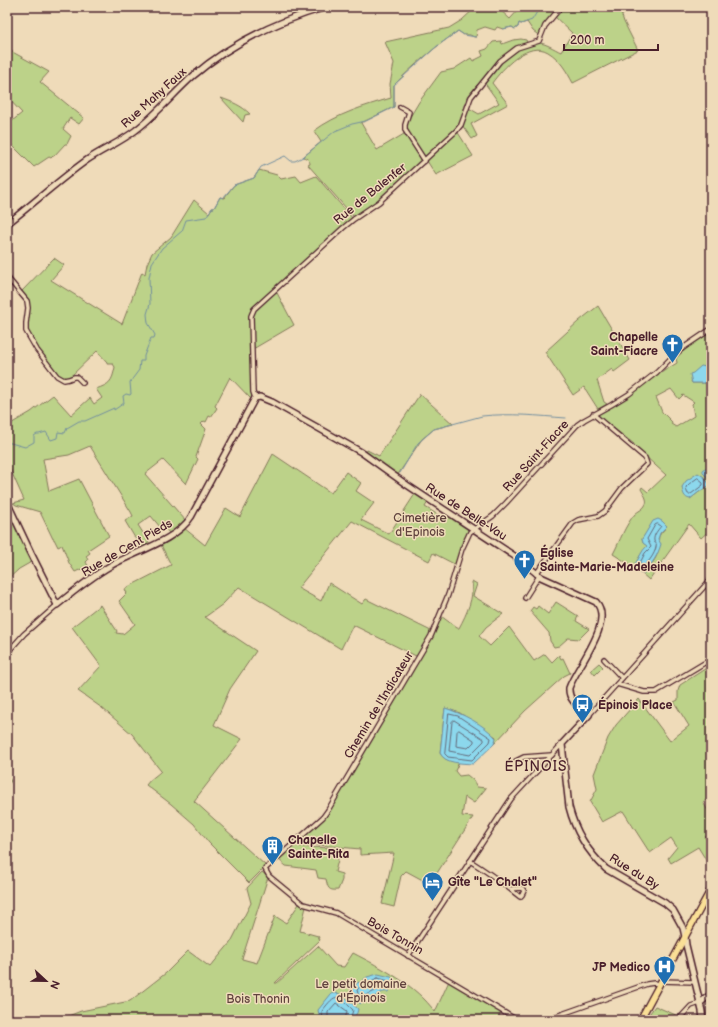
<svg xmlns="http://www.w3.org/2000/svg" width="718" height="1027" font-family="'Balsamiq Sans',sans-serif">
  <style>
    .green { fill: #bcd289; stroke: #83785a; fill-rule: evenodd }
    .water { fill: #8cd8ed; stroke: #728e9f }
    .lines { fill: none; stroke-linecap: round; stroke-linejoin: round }
    .shore { stroke: #646979; stroke-width: 1 }
    .stream { stroke: #728e9f; stroke-width: 1 }
    .street-casing { stroke: #4a1f2b; stroke-width: 6 }
    .secondary-casing { stroke: #4a1f2b; stroke-width: 8 }
    .primary-casing { stroke: #4a1f2b; stroke-width: 8 }
    .street { stroke: #efdbb9; stroke-width: 3.5 }
    .secondary { stroke: #efdbb9; stroke-width: 5 }
    .primary { stroke: #fadf96; stroke-width: 5.5 }
    .labels { text-anchor: middle; dominant-baseline: central; stroke-width: 3; stroke-linejoin: round; paint-order: stroke }
    .street-label { font-size: 12px; fill: #4a1f2b; stroke: #efdbb9 }
    .poi-label { font-size: 12px; font-weight: bold; fill: #4a1f2b; stroke: #efdbb9; text-anchor: start }
    .park-label { font-size: 12px; fill: #61433e; stroke: #efdbb9 }
    .quarter-label { font-size: 14px; letter-spacing: 1px; fill: #4a1f2b; stroke: #efdbb9 }
  </style>
  <rect width="100%" height="100%" fill="#efdbb9"/>
  <filter id="ink" filterUnits="userSpaceOnUse"><feTurbulence type="fractalNoise" baseFrequency=".025" numOctaves="2"/><feDisplacementMap in="SourceGraphic" scale="8" xChannelSelector="R" yChannelSelector="G"/><feConvolveMatrix kernelMatrix="1 2 1 2 8 2 1 2 1" color-interpolation-filters="sRGB"/></filter>
  <g filter="url(#ink)">
    <g class="green">
      <path d="M476,7H497L510,19L521,7H561L549,21L541,37L533,31L527,22L521,24L519,23L518,27L515,29L512,27L503,29L497,27L495,30L485,27L477,30L476,37H474L470,35H464L458,31C435,47 414,65 394,85V107L361,123L377,150L404,134L403,131L407,134L423,161L378,202L354,217L308,165L310,164C310,161 307,158 303,157L321,142L314,131C337,114 364,106 391,98L390,84L394,63L385,42L449,28L462,20Z"/>
      <path d="M563,7H619L624,22L638,50L573,83C567,72 560,59 548,52C528,40 502,69 492,83L508,104L471,124L477,136L472,139L462,125L467,107L479,114L499,103L484,82C497,65 514,44 538,43C546,43 554,49 561,52L572,33L554,16Z"/>
      <path d="M620,7H635L622,15Z"/>
      <path d="M521,39L526,40L528,44L512,50L476,86L467,98L464,105V113L459,126L426,158L424,157L408,132L406,125L407,122L419,102L441,72L454,69L471,58L473,61L483,56L481,51L487,49L493,42L501,41L502,44L513,40Z"/>
      <path d="M7,49L49,72L40,82L84,118L79,124L70,118L63,129L71,136L67,144H65L54,156H53L51,158L49,157L34,167L7,140V125L22,113L7,97Z"/>
      <path d="M221,98C232,102 241,105 250,114L245,115L243,122Z"/>
      <path d="M457,131L473,156L436,175L427,161Z"/>
      <path d="M259,170L277,175L281,179L296,176L301,182L316,176L353,219L250,312L252,398L251,399L230,377L215,406L217,408L211,417L209,416L206,422L204,421L201,424L206,429L196,457L198,459L186,484L163,460L145,474L186,521L170,534L162,525L160,527L151,516L138,525L150,544L141,548L125,521L133,516L131,512L90,446L69,455L43,459L49,491L79,479L109,536L88,550L90,553L86,556L88,560L86,562L88,566L75,572L69,563L62,545L58,547L54,539H53L40,512L16,505L13,503L24,500L7,462V426L31,412L53,395L71,415L90,398L94,404L102,398L96,389C110,384 112,382 115,367L113,364H107V362L97,351L69,378L66,379L57,375L37,349L27,330L29,308L21,292L54,258L64,265L51,280L122,324L142,272L145,274L147,264L152,253L171,237L194,200L209,213L212,208H214L220,197L224,198L234,185L254,178Z"/>
      <path d="M276,291L294,325L253,349L252,317L254,311Z"/>
      <path d="M598,306L630,360L614,372L612,369L597,380L604,402L607,404L598,409L584,387L573,395L545,352L579,321Z"/>
      <path d="M711,332V368L705,366L691,381L692,383H705L711,379V464L709,465L710,480H711V529L701,538L689,524L649,580L640,572L644,573C649,567 657,559 658,551C660,540 655,537 666,528L650,526L647,532L642,539L643,543L648,546C641,551 640,558 634,565L635,568L613,554C620,541 625,525 635,514C638,511 644,509 646,504C648,499 643,493 641,489L642,487L648,492L666,475L634,446V444L597,415C625,400 649,379 677,363L676,358L691,345ZM671,389L679,399L683,395L694,402L692,404L694,416L676,427L671,424L672,422L662,412L656,397ZM698,474L704,477L709,487L699,492L690,499L691,478Z"/>
      <path d="M420,394L453,424L434,429L422,439L397,476L366,453L367,450L379,456Z"/>
      <path d="M273,454L331,493L346,472L361,483L356,491L374,503L361,520L389,534L415,494L428,502L425,507L445,519V516L448,515L469,530L456,565L433,553L429,561L352,521L298,588L321,601L329,583L362,604L366,599L433,632L418,657L353,625L341,649L239,587L223,604L205,617L256,651L230,689L214,725L242,739L194,801L266,866L249,883L209,843L194,824L171,804L146,785C150,779 156,776 161,771L157,766L132,734L102,708L78,691L101,666L72,627L100,605L117,631L116,633L123,634L135,624L119,601L127,593L125,590L126,588L171,565L160,543L184,528L205,545L226,508L240,517Z"/>
      <path d="M14,520L33,561L19,569L7,580V523Z"/>
      <path d="M472,581L477,584L473,596L503,614L486,627L479,636L490,646L509,627L534,661L545,654L552,662L559,655L561,659L563,658L570,673L564,676L525,711L494,744L496,737L460,713L445,708L440,753C444,761 451,761 459,762L455,771L459,776L467,775L473,780L477,787L486,788L474,803L465,797L462,816L473,817L430,884L406,871L401,876L394,907L382,904L394,853L360,855V849L297,843L327,815L432,637L441,616L457,628H459C467,613 474,598 472,581Z"/>
      <path d="M556,602L578,616L576,621L589,629L579,639L568,638L559,646L554,647L550,641L549,633L530,611L533,607L536,609L538,606L548,614Z"/>
      <path d="M599,663L603,667L595,675L591,670Z"/>
      <path d="M711,665V797L703,802L711,816V835L705,837L711,848V868L698,847L671,863L668,858L677,847L671,838L650,853L623,811L602,822L590,802L597,789L594,774L608,738L616,725L639,699L670,741L689,726L674,702L678,700V691L680,685Z"/>
      <path d="M7,754L11,764L8,777L11,781L7,786Z"/>
      <path d="M295,845C303,848 322,847 332,848L338,860L335,872L342,874V880L338,890C328,891 328,888 326,879L318,878L316,870L286,866L278,859Z"/>
      <path d="M262,872L268,877L242,959L257,963L275,916L286,923L299,904L306,907L300,931L318,936L320,940L275,983H277L318,946L336,966L344,967L353,953C382,968 416,985 435,1012L449,981L501,1012L497,1020H58L81,1011L130,1001L166,973L188,951L210,967L231,942L251,903L247,888Z"/>
      <path d="M655,1006L678,1016L674,1020H645Z"/>
    </g>
    <g class="water">
      <path d="M701,366L711,368V379L705,383H692L690,374L693,373Z"/>
      <path d="M711,464V480L703,473V470Z"/>
      <path d="M698,473L704,477L710,485L699,492L690,499C684,498 683,493 682,487L686,481Z"/>
      <path d="M658,519L662,521L667,526L660,533L658,539L661,544C658,555 652,564 644,573C639,572 635,570 634,565C640,558 641,551 647,546L643,543L642,539L653,521Z"/>
      <path d="M445,708C461,713 485,725 496,738L494,744L473,764C462,763 445,764 440,753Z"/>
      <path d="M378,974L391,977L395,980L388,992C380,991 379,995 372,998C366,1001 367,998 360,1004L354,997L355,993H351L352,989L358,982L360,983L367,977Z"/>
      <path d="M336,993L343,995L358,1009L357,1013L352,1020H320L318,1010L331,994Z"/>
    </g>
    <g class="lines">
      <g class="shore">
        <path d="M698,478L703,482V485L691,494H688L687,492L686,487L689,484Z"/>
        <path d="M658,524L661,526C658,530 653,535 654,541C656,546 657,541 656,547C655,554 647,565 641,568L639,565L645,553L651,547L647,539L655,525Z"/>
        <path d="M449,714L458,716L491,738L490,742L472,760L448,757L445,754Z"/>
        <path d="M454,720L484,739V741L470,755L449,751L452,722Z"/>
        <path d="M459,730L474,740V742L468,748L456,746L457,732Z"/>
        <path d="M378,978L389,981V983L387,987C377,988 369,996 359,997L357,990C361,984 371,981 378,978Z"/>
        <path d="M323,1020L322,1011C337,992 337,994 353,1010L350,1020"/>
        <path d="M328,1020V1012L336,1003L347,1011L345,1020"/>
      </g>
      <g class="stream">
        <path d="M503,29L512,27L515,29L518,27L519,23L521,24L532,20L540,7"/>
        <path d="M7,442L25,447L34,442V436L37,434H39L46,432L51,440L57,438L58,432L65,433L67,428L79,421H85L114,408V410L124,403L123,396L126,394L130,395L131,394L130,382L139,370L140,361H144V356L151,338H154L155,335L148,323L147,314L150,304L149,278L152,263L162,248L182,231L186,220L206,217L212,208H214L220,197L223,198L234,185L254,178L261,167L285,156L291,161H295L303,157L335,131L352,124L366,121L394,107V85L436,47L458,31L464,35L476,37"/>
        <path d="M400,473L418,443L434,429L482,416C510,413 538,416 566,418"/>
      </g>
      <defs>
        <g id="street">
          <path d="M400,107L409,112L405,125V130L425,161"/>
          <path d="M7,277L27,301L28,308L26,323V331L37,350L57,376L64,380L69,379L74,377H77L83,383"/>
          <path d="M255,398L253,392L251,316L254,309L343,228L354,219L379,202L456,131L461,125L471,97L500,61L517,48L539,41L545,26L561,7"/>
          <path d="M536,574L573,523L578,520L598,516L605,511L622,488L647,464L645,458L593,414"/>
          <path d="M525,598L539,576"/>
          <path d="M7,653L24,634L57,605"/>
          <path d="M604,659L622,678"/>
          <path d="M617,684L644,692H656L711,659"/>
          <path d="M589,715L711,579"/>
          <path d="M516,761L524,757L552,755"/>
          <path d="M470,861C488,872 504,884 520,897L522,895L524,891L522,888L510,889"/>
          <path d="M408,956L505,808L511,799L562,744"/>
          <path d="M661,981L695,982"/>
          <path d="M517,1020L336,913L303,904L269,876L265,869L323,817L328,810L431,636L448,595L462,549L470,532L493,516L506,503L577,425L584,420L611,405L629,394L657,372L677,352L711,329"/>
          <path d="M545,1020L647,984L654,983L659,984"/>
          <path d="M678,1020L691,1006L700,1003"/>
        </g>
        <g id="secondary">
          <path d="M7,224C34,203 59,180 87,160C103,149 121,142 136,130C157,114 174,93 193,76C231,43 278,21 326,7"/>
          <path d="M7,502L31,553L57,605C74,591 91,577 110,566C134,552 176,541 191,517L255,398L260,397L272,402L361,452L407,485L519,559L541,577L596,602C615,623 576,667 569,688C568,701 580,707 589,715L562,744L569,807C575,831 588,852 606,869L665,903L673,910L683,928L685,937L686,945L702,1011L703,1020"/>
          <path d="M700,1003L711,994"/>
        </g>
        <path id="primary" d="M640,1020L711,889"/>
      </defs>
      <use href="#street" class="street-casing"/>
      <use href="#secondary" class="secondary-casing"/>
      <use href="#primary" class="primary-casing"/>
      <use href="#street" class="street"/>
      <use href="#secondary" class="secondary"/>
      <use href="#primary" class="primary"/>
    </g>
  </g>
  <defs>
    <symbol id="church-pin" viewBox="-11 -11 22 30"><path d="M0 17L-7.5 6A9.5 9.5 0 1 1 7.5 6Z" fill="#1f6fb2" stroke="#efdbb9"/><path d="M-1.2-6h2.4v3.5h3.3v2.4h-3.3V6h-2.4V-.1h-3.3v-2.4h3.3Z" fill="#fff"/></symbol>
    <symbol id="bus-pin" viewBox="-11 -11 22 30"><path d="M0 17L-7.5 6A9.5 9.5 0 1 1 7.5 6Z" fill="#1f6fb2" stroke="#efdbb9"/><path d="M-5-6H5V4H4V6H2V4H-2V6H-4V4H-5ZM-3.5-4V0h7V-4ZM-3.5 1.2v1.5H-2V1.2ZM2 1.2v1.5H3.5V1.2Z" fill="#fff"/></symbol>
    <symbol id="building-pin" viewBox="-11 -11 22 30"><path d="M0 17L-7.5 6A9.5 9.5 0 1 1 7.5 6Z" fill="#1f6fb2" stroke="#efdbb9"/><path d="M-4-6H4V6H1V3H-1V6H-4ZM-2.5-4.3h1.7v1.8h-1.7ZM.8-4.3h1.7v1.8H.8ZM-2.5-1h1.7V.8h-1.7ZM.8-1h1.7V.8H.8Z" fill="#fff"/></symbol>
    <symbol id="hotel-pin" viewBox="-11 -11 22 30"><path d="M0 17L-7.5 6A9.5 9.5 0 1 1 7.5 6Z" fill="#1f6fb2" stroke="#efdbb9"/><path d="M-6-4.5h1.5V1H6V5H4.5V3h-9V5H-6ZM-4 0a1.8 1.8 0 1 1 3.6 0ZM.5 0V-2.5h3Q6-2.5 6 0Z" fill="#fff"/></symbol>
    <symbol id="hospital-pin" viewBox="-11 -11 22 30"><path d="M0 17L-7.5 6A9.5 9.5 0 1 1 7.5 6Z" fill="#1f6fb2" stroke="#efdbb9"/><path d="M-5-5h3v3.5h4V-5h3V5h-3V1.5h-4V5h-3Z" fill="#fff"/></symbol>
  </defs>
  <g fill-rule="evenodd">
    <use href="#church-pin" x="660" y="332" width="25" height="34"/>
    <use href="#church-pin" x="512" y="548" width="25" height="34"/>
    <use href="#bus-pin" x="570" y="692" width="25" height="34"/>
    <use href="#building-pin" x="260" y="834" width="25" height="34"/>
    <use href="#hotel-pin" x="420" y="870" width="25" height="34"/>
    <use href="#hospital-pin" x="652" y="954" width="25" height="34"/>
  </g>
  <g class="labels">
    <g class="street-label">
      <text transform="translate(154 98) rotate(-42)">Rue Mahy Faux</text>
      <text transform="translate(370 194) rotate(-39)">Rue de Balenfer</text>
      <text transform="translate(536 456) rotate(-48)">Rue Saint-Fiacre</text>
      <text transform="translate(466 512) rotate(33)">Rue de Belle-Vau</text>
      <text transform="translate(127 548) rotate(-30)">Rue de Cent Pieds</text>
      <text transform="translate(379 705) rotate(-59)">Chemin de l'Indicateur</text>
      <text transform="translate(634 872) rotate(32)">Rue du By</text>
      <text transform="translate(395 936) rotate(30)">Bois Tonnin</text>
    </g>
    <g class="poi-label">
      <text x="658" y="337" text-anchor="end">Chapelle<tspan x="658" dy="14">Saint-Fiacre</tspan></text>
      <text x="540" y="553">Église<tspan x="540" dy="14">Sainte-Marie-Madeleine</tspan></text>
      <text x="598" y="705">Épinois Place</text>
      <text x="288" y="840">Chapelle<tspan x="288" dy="14">Sainte-Rita</tspan></text>
      <text x="448" y="882">Gîte "Le Chalet"</text>
      <text x="650" y="967" text-anchor="end">JP Medico</text>
    </g>
    <g class="park-label">
      <text x="420" y="518">Cimetière<tspan x="420" dy="14">d'Epinois</tspan></text>
      <text x="361" y="984">Le petit domaine<tspan x="361" dy="14">d'Épinois</tspan></text>
      <text x="258" y="999">Bois Thonin</text>
    </g>
    <g class="quarter-label">
      <text x="536" y="766">ÉPINOIS</text>
    </g>
  </g>
  <rect width="718" height="1027" fill="none" stroke="#efdbb9" stroke-width="24"/>
  <rect x="12" y="12" width="694" height="1003" fill="none" stroke="#4a1f2b" stroke-width="1.5" filter="url(#ink)"/>
  <g transform="translate(46 981) rotate(112)" stroke="#efdbb9" stroke-width="3" paint-order="stroke">
  <path d="M0-3L7 15L0 10L-7 15Z" fill="#4a1f2b"/>
  <text y="-6" font-size="11" font-weight="bold" text-anchor="middle" fill="#4a1f2b">N</text>
  </g>
  <path d="M564 44v6h94v-6" fill="none" stroke="#4a1f2b" stroke-width="2"/>
  <text x="570" y="44" font-size="12" fill="#4a1f2b" stroke="#efdbb9" stroke-width="3" paint-order="stroke">200 m</text>
</svg>
